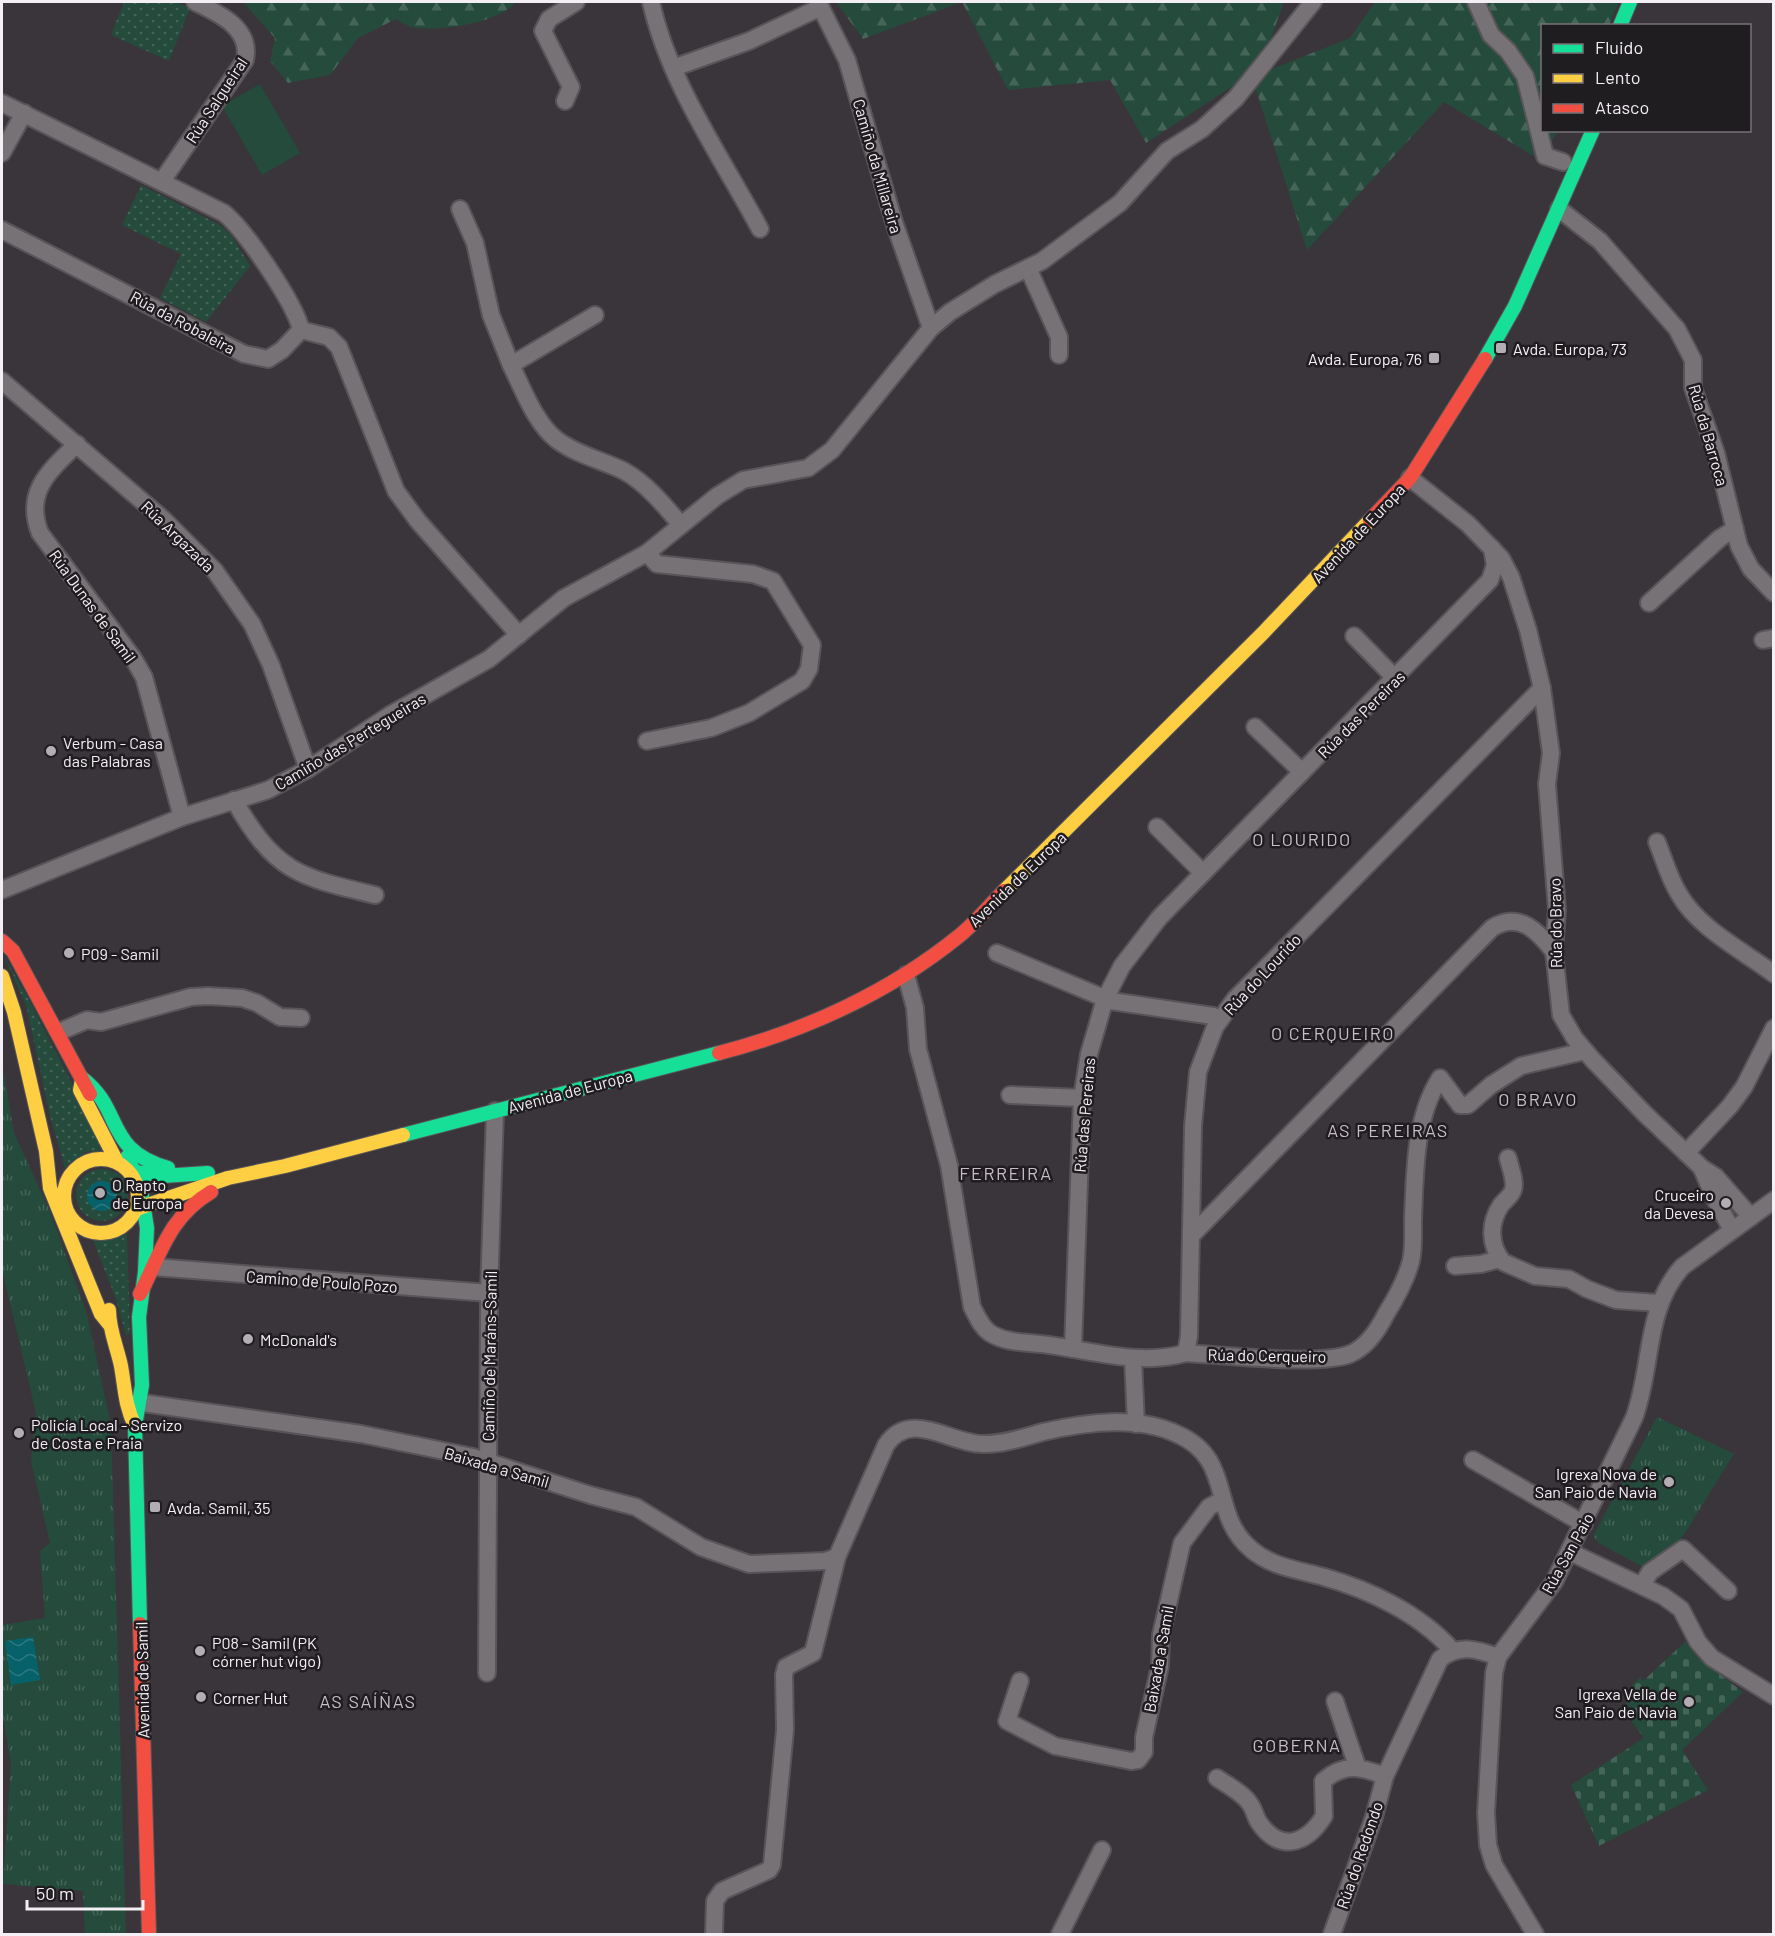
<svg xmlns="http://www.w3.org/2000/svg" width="1775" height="1936" font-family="Barlow,sans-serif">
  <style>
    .grass { fill: url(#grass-dots) }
    .forest { fill: url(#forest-firs) }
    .cemetery { fill: url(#cemetery-stones) }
    .park { fill: url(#park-tufts) }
    .pitch { fill: #244b3b }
    .water { fill: url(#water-waves) }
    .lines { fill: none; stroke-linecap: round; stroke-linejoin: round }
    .street-casing { stroke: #585458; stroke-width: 20 }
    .fast-casing { stroke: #585458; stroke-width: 16 }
    .slow-casing { stroke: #585458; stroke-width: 16 }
    .jam-casing { stroke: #585458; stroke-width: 16 }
    .street { stroke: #767276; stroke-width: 16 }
    .fast { stroke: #16e098; stroke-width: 14 }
    .slow { stroke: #ffcf43; stroke-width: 14 }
    .jam { stroke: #f24e42; stroke-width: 14 }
    .poi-dot { fill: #b3aeb4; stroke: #201d21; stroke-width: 2 }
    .labels { text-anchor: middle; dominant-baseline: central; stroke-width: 5; stroke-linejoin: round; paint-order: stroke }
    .street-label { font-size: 16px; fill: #f4eff5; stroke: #201d21 }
    .poi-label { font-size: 16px; fill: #f4eff5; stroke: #201d21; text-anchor: start }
    .neighbourhood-label { font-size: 18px; letter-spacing: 1.5px; fill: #c8bdc8; stroke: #201d21 }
  </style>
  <defs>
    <pattern id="grass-dots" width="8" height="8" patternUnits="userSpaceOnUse" patternTransform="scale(1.5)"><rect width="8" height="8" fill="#244b3b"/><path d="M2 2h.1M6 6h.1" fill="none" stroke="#446558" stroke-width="1.8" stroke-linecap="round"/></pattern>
    <pattern id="forest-firs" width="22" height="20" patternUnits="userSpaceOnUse" patternTransform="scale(1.5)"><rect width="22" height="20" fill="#244b3b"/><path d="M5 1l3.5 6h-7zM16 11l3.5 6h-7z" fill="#446558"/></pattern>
    <pattern id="cemetery-stones" width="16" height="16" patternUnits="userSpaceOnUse" patternTransform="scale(1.5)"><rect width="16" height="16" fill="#244b3b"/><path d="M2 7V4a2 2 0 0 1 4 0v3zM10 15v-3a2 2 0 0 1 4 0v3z" fill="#446558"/></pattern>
    <pattern id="park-tufts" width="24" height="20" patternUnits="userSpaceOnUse" patternTransform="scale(1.5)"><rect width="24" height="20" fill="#244b3b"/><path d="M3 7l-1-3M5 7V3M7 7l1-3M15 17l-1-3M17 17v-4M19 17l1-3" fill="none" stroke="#446558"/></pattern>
    <pattern id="water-waves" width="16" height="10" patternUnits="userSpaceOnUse" patternTransform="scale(1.5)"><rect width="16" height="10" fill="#07616a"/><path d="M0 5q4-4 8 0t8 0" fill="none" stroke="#2c7880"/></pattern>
  </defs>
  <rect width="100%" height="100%" fill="#3a353a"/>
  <g class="grass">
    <path d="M124,2H176L190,8L169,61L111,35Z"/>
    <path d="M141,185L220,225L231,235L250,266L206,322L160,298L181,254L122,225Z"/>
    <path d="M2,952L30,1002L106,1150L85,1152L65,1168L50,1116L26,1005Z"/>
    <circle cx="102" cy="1195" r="26"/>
    <path d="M127,1233L130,1334L126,1335L116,1299L93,1240H110Z"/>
  </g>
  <g class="forest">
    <path d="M243,2H516C498,23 445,31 417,28C410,28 402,22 396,19L358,38L330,75L288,83L270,61L275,38Z"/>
    <path d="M836,2H1284L1260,68L1146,143L1110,80L1008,90L962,2L863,39Z"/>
    <path d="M1375,2H1619L1609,25L1542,26V130L1558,131L1540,160L1444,102L1307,250L1252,77L1350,38Z"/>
  </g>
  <path class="cemetery" d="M1685,1642L1698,1658L1743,1692L1682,1750L1708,1790L1599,1846L1571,1785L1644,1738L1629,1718L1634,1713L1626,1703L1632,1699L1627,1690L1640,1677L1643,1681Z"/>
  <g class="park">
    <path d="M2,1062L14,1133L49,1209L87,1314L111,1426L126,1934H85L83,1891L3,1884L11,1764L2,1710V1625L45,1618L40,1551L50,1543L31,1461L36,1413L2,1269Z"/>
    <path d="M1657,1417L1734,1454L1680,1541L1647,1569L1599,1543L1593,1536Z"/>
  </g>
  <path class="pitch" d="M260,84L300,153L262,175L222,106Z"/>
  <g class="water">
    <circle cx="102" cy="1196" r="15"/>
    <path d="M33,1637L40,1680L11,1685L5,1641Z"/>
  </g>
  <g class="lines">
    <defs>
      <g id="street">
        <path d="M651,2C669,83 721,156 760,229"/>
        <path d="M818,2L847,60L894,222L931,328"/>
        <path d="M1476,2L1491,35L1508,51L1525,76L1545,156L1563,162"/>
        <path d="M673,68L749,41L819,8"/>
        <path d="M565,101L571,87L543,31L549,19L576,2"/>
        <path d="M2,103L224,213C245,230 295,303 301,330"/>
        <path d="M2,153L24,113"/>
        <path d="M162,181L245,60C252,28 218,13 195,2"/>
        <path d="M460,209L475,243L491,315L511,365"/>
        <path d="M1559,209L1600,241L1677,329L1693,360V388L1716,453L1739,546L1751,569L1774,593"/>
        <path d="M2,230L244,354L268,359L282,350L301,330"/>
        <path d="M1028,268L1059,337V355"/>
        <path d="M595,315L511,365C523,389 535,423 557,440C577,455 602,460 624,471C646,483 665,506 681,525"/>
        <path d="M301,330L329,337L339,347L396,491L418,521L519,635"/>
        <path d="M2,381L163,519L215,571L252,624L271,665L308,769"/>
        <path d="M77,444C49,471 24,492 40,533L133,658L144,677L182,817"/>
        <path d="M1410,478L1468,524L1501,558L1511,577L1528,630L1542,688L1551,753L1547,784L1557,910L1554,952L1561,1015L1575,1039L1593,1060L1645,1114L1702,1168L1716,1177L1751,1217"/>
        <path d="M647,553L657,564L753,574L773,581L812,645L809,669L802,681L749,713L711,728L647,741"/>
        <path d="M1649,603L1720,538L1735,529"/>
        <path d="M1354,636L1395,678"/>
        <path d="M1763,640L1774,638"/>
        <path d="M1255,727L1302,772"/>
        <path d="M234,800C275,872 298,877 375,895"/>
        <path d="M1157,827L1203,873"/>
        <path d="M1657,842C1664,859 1669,878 1679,894C1699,929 1742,950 1774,974"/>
        <path d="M2,890L182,817L268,790L308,769L390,715L489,659L564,598L647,553L717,496L743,480L808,468L832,450L931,328L950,312L995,284L1042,261L1120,203L1167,151L1202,129L1236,98L1313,2"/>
        <path d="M997,953L1111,1001L1213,1016L1220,1020"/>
        <path d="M906,975L915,1008L918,1049L949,1165L972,1307C977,1316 981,1327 990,1333C1007,1344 1030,1342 1049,1345C1094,1351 1141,1366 1186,1353C1222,1355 1321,1366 1350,1354C1367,1347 1378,1330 1386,1314C1396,1298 1406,1280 1411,1261C1414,1248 1413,1233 1413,1220C1415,1173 1414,1119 1440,1078L1460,1105H1468L1491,1085L1521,1066L1585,1051"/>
        <path d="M59,1032L87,1020L101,1022L191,997L208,996L242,998L257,1003L280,1017L301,1018"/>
        <path d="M1010,1095L1082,1098"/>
        <path d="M1686,1153L1730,1106L1744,1087L1774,1028"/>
        <path d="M1508,1158C1510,1167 1516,1181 1513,1190C1511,1196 1505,1200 1501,1205C1489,1223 1489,1245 1503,1262L1535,1276L1569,1279L1587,1289L1616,1300L1658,1303"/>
        <path d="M1702,1169L1716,1201L1732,1230"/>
        <path d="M1191,1236L1492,928C1519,911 1538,931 1554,952"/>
        <path d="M1455,1266L1481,1264L1500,1259"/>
        <path d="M154,1267L489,1293"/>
        <path d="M1073,1349L1082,1098L1089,1054L1105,999L1122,966L1159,918L1490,580L1495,565L1492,548"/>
        <path d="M1186,1353L1189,1336L1193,1126L1198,1072L1215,1027L1235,999L1542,688"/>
        <path d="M1133,1358L1136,1424"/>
        <path d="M143,1403L361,1434L473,1457L590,1495L636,1507L701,1547L749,1564L825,1561L837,1557L886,1445C911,1408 951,1445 985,1444C1005,1444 1025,1437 1043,1432C1085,1422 1136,1415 1177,1434C1236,1460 1208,1514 1252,1550C1272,1567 1299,1570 1324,1577C1370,1590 1420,1614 1452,1650"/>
        <path d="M1473,1460L1584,1524"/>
        <path d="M1570,1552L1663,1596L1681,1609L1698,1642L1712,1658L1774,1696"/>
        <path d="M1642,1585L1650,1572L1683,1549L1728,1591"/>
        <path d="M487,1673L489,1293L495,1111"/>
        <path d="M1020,1681L1007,1721L1055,1746L1131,1761L1138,1760L1144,1752V1737L1160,1666L1161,1635L1182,1543L1209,1507L1222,1500"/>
        <path d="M1335,1701L1357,1766"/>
        <path d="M1217,1778C1227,1785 1243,1793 1250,1804C1254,1809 1255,1816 1258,1821C1279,1853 1306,1845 1324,1816L1323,1781C1345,1762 1361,1767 1385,1776"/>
        <path d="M714,1934L715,1901L722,1891L769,1870L772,1865L785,1730L784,1675L786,1667L813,1653L837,1557"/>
        <path d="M1060,1934L1102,1850"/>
        <path d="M1332,1934L1374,1817L1385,1776L1440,1659C1459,1644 1477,1649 1498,1657"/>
        <path d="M1535,1934L1494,1865L1488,1845L1486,1813L1494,1673L1498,1657L1554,1582L1634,1418C1653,1367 1644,1310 1682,1267L1774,1200"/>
      </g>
      <g id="fast">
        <path d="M1620,26L1630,2"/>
        <path d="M1485,359L1515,306L1593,130"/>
        <path d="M82,1078C124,1110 104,1150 168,1168"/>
        <path d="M403,1135L719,1053"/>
        <path d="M127,1157L140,1183L147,1228L145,1272L139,1317L142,1385L135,1426L140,1624"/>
        <path d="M129,1171L162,1176L208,1173"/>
      </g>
      <g id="slow">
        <path d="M1004,891L1263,633L1370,520"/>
        <path d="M2,976L14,1012L46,1151L50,1188L101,1314L109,1324"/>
        <path d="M82,1080L80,1090L117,1162"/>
        <circle cx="101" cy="1196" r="37"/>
        <path d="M136,1209L228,1178L285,1166L403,1135"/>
        <path d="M109,1310C109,1330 117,1347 121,1366C125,1388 125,1406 135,1426"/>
      </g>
      <g id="jam">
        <path d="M1370,520L1410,478L1485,359"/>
        <path d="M2,941L13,951L90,1094"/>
        <path d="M719,1053C805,1031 890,992 959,936C975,923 989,906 1004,891"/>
        <path d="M140,1294C161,1253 169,1217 211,1192"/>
        <path d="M140,1624L149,1934"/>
      </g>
    </defs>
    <use href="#street" class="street-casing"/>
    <use href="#fast" class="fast-casing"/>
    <use href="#slow" class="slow-casing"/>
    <use href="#jam" class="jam-casing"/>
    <use href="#street" class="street"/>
    <use href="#fast" class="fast"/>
    <use href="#slow" class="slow"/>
    <use href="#jam" class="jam"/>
  </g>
  <g class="poi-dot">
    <rect x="1495" y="342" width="12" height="12" rx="3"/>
    <rect x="1428" y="352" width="12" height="12" rx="3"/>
    <circle cx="51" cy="751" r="6"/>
    <circle cx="69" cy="953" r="6"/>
    <circle cx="100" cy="1193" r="6"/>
    <circle cx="1726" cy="1203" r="6"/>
    <circle cx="248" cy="1339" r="6"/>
    <circle cx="19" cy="1433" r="6"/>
    <circle cx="1669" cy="1482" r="6"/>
    <rect x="149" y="1501" width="12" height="12" rx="3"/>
    <circle cx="200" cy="1651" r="6"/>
    <circle cx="201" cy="1697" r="6"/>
    <circle cx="1689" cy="1702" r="6"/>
  </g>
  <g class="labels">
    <g class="street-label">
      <text transform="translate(216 100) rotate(-57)">Rúa Salgueiral</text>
      <text transform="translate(878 166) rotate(74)">Camiño da Millareira</text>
      <text transform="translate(183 322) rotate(28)">Rúa da Robaleira</text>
      <text transform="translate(1709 435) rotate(74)">Rúa da Barroca</text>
      <text transform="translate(1358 533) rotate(-47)">Avenida de Europa</text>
      <text transform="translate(178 536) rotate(44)">Rúa Argazada</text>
      <text transform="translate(93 606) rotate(54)">Rúa Dunas de Samil</text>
      <text transform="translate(1361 714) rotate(-45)">Rúa das Pereiras</text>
      <text transform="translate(350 741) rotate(-31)">Camiño das Pertegueiras</text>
      <text transform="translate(1017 879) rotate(-44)">Avenida de Europa</text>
      <text transform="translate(1555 923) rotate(-91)">Rúa do Bravo</text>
      <text transform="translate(1262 974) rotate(-47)">Rúa do Lourido</text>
      <text transform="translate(570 1091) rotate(-15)">Avenida de Europa</text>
      <text transform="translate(1084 1115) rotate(-85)">Rúa das Pereiras</text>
      <text transform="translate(322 1281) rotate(4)">Camino de Poulo Pozo</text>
      <text transform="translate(1267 1355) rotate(1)">Rúa do Cerqueiro</text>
      <text transform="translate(489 1356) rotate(-89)">Camiño de Maráns-Samil</text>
      <text transform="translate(497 1467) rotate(16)">Baixada a Samil</text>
      <text transform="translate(1567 1553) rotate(-61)">Rúa San Paio</text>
      <text transform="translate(1158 1659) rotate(-80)">Baixada a Samil</text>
      <text transform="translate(142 1680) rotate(-91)">Avenida de Samil</text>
      <text transform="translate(1359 1855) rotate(-71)">Rúa do Redondo</text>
    </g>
    <g class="poi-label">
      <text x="1513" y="348">Avda. Europa, 73</text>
      <text x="1422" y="358" text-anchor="end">Avda. Europa, 76</text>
      <text x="63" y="742">Verbum - Casa<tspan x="63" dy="18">das Palabras</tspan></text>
      <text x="81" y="953">P09 - Samil</text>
      <text x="112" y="1184">O Rapto<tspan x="112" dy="18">de Europa</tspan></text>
      <text x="1714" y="1194" text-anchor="end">Cruceiro<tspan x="1714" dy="18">da Devesa</tspan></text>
      <text x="260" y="1339">McDonald's</text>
      <text x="31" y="1424">Policía Local - Servizo<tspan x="31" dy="18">de Costa e Praia</tspan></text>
      <text x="1657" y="1473" text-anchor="end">Igrexa Nova de<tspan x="1657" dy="18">San Paio de Navia</tspan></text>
      <text x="167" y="1507">Avda. Samil, 35</text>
      <text x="212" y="1642">P08 - Samil (PK<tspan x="212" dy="18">córner hut vigo)</tspan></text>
      <text x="1677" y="1693" text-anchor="end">Igrexa Vella de<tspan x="1677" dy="18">San Paio de Navia</tspan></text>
      <text x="213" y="1697">Corner Hut</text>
    </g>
    <g class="neighbourhood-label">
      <text x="1302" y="839">O LOURIDO</text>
      <text x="1333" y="1033">O CERQUEIRO</text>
      <text x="1538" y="1099">O BRAVO</text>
      <text x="1388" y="1130">AS PEREIRAS</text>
      <text x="1006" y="1173">FERREIRA</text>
      <text x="368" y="1701">AS SAÍÑAS</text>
      <text x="1297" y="1745">GOBERNA</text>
    </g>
  </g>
  <rect width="1775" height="1936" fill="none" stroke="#f4eff5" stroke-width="6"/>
  <rect x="1541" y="24" width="210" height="108" fill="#201d21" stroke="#757176" stroke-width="1.5"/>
  <rect x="1553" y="44" width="30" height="9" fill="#16e098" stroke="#757176" stroke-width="1.5"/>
  <text x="1595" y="54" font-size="18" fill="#f4eff5">Fluido</text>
  <rect x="1553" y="74" width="30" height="9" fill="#ffcf43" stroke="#757176" stroke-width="1.5"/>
  <text x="1595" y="84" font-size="18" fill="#f4eff5">Lento</text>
  <rect x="1553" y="104" width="30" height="9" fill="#f24e42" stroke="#757176" stroke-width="1.5"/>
  <text x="1595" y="114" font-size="18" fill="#f4eff5">Atasco</text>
  <path d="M27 1900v9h116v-9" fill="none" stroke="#f4eff5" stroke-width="3"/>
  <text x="36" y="1900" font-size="18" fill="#f4eff5" stroke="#201d21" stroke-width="4.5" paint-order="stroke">50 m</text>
</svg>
